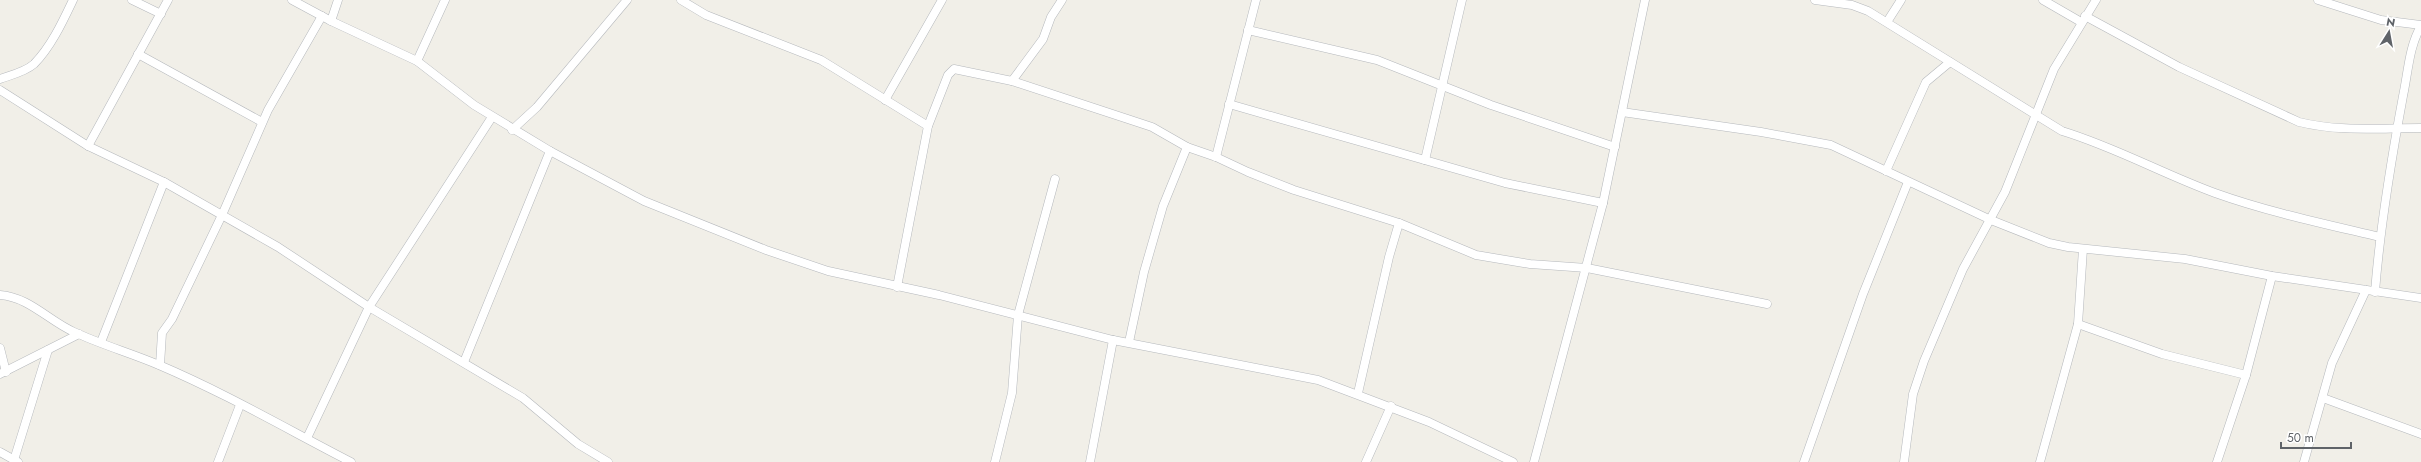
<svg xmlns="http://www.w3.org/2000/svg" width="2421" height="462" font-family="Jost,sans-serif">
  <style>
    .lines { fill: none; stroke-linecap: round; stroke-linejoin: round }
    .street-casing { stroke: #b5b8bc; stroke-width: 9 }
    .street { stroke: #fff; stroke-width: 8 }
  </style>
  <rect width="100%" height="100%" fill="#f1efe8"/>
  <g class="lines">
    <defs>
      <g id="street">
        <path d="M132,0L161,14"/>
        <path d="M292,0L331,21L417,61L474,105L550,151L644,201L766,250L828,271L939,295L1113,340L1318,380L1429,422L1513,462"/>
        <path d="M681,0L706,15L821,60L928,126"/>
        <path d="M1815,0L1852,5L1868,11L2062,131C2115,147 2163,174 2215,193C2268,212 2325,224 2380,237"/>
        <path d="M2043,0L2081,22"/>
        <path d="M2318,0L2381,20L2421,25"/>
        <path d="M2085,16L2179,67L2299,122C2339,132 2379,128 2421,128"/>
        <path d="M331,21L338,0"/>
        <path d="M1887,22L1901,0"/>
        <path d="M1248,30L1377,60L1491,105L1615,147"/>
        <path d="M138,54L262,122"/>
        <path d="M417,61L445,0"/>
        <path d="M0,79C11,75 25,72 34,64C51,47 63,21 73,0"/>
        <path d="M1012,81L1043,39L1051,17L1062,0"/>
        <path d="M0,90L88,146L164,182L278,247L369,307L523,398L578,444L608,462"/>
        <path d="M885,100L942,0"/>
        <path d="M1229,104L1505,183L1603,203"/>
        <path d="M1622,112L1761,132L1831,145L1991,220L2049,243L2068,247L2185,259L2272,276L2421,298"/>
        <path d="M512,130L537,107L627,0"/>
        <path d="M88,146L168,0"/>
        <path d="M1216,157L1256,0"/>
        <path d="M1425,160L1462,0"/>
        <path d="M1886,171L1926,82L1950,62"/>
        <path d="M897,287L928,126L948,75L954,69L1012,81L1152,127L1187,147L1216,157L1248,172L1294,190L1399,223L1476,255L1530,264L1587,268L1767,304"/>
        <path d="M2375,292C2380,226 2391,161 2403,96C2408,73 2409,46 2421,26"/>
        <path d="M0,295C29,297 49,321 74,332C102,345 131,353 159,365C225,393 287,429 351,462"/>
        <path d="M2078,324L2162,354L2246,375"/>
        <path d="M101,342L164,182"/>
        <path d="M1129,342L1144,272L1163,206L1187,147"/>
        <path d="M0,348L6,372"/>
        <path d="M464,362L550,151"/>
        <path d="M160,365L162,333L172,319L222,215L268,110L322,16"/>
        <path d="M0,374L79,334"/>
        <path d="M1358,393L1389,257L1399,223"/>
        <path d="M2323,398L2421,434"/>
        <path d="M307,438L369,307L492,117"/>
        <path d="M0,452L18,462"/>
        <path d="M14,460L48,350"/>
        <path d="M218,462L240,405"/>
        <path d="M995,462L1012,393L1018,315L1055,179"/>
        <path d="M1090,462L1113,340"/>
        <path d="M1366,462L1391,406"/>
        <path d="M1534,462L1603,203L1645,0"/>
        <path d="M1804,462L1863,294L1908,182"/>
        <path d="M1904,462L1913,394L1924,361L1963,269L2005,192L2054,69L2096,0"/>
        <path d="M2040,462L2078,324L2083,249"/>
        <path d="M2217,462L2246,375L2272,276"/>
        <path d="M2304,462L2332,363L2366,290"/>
      </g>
    </defs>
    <use href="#street" class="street-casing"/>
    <use href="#street" class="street"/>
  </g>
  <g transform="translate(2389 32) rotate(11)" stroke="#ffffff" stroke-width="3" paint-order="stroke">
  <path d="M0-3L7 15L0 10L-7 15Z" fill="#5f6368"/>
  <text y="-6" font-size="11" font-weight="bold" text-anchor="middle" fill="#5f6368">N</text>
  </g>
  <path d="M2281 442v6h70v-6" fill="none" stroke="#5f6368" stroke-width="2"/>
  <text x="2287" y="442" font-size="12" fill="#5f6368" stroke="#ffffff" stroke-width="3" paint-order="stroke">50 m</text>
</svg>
